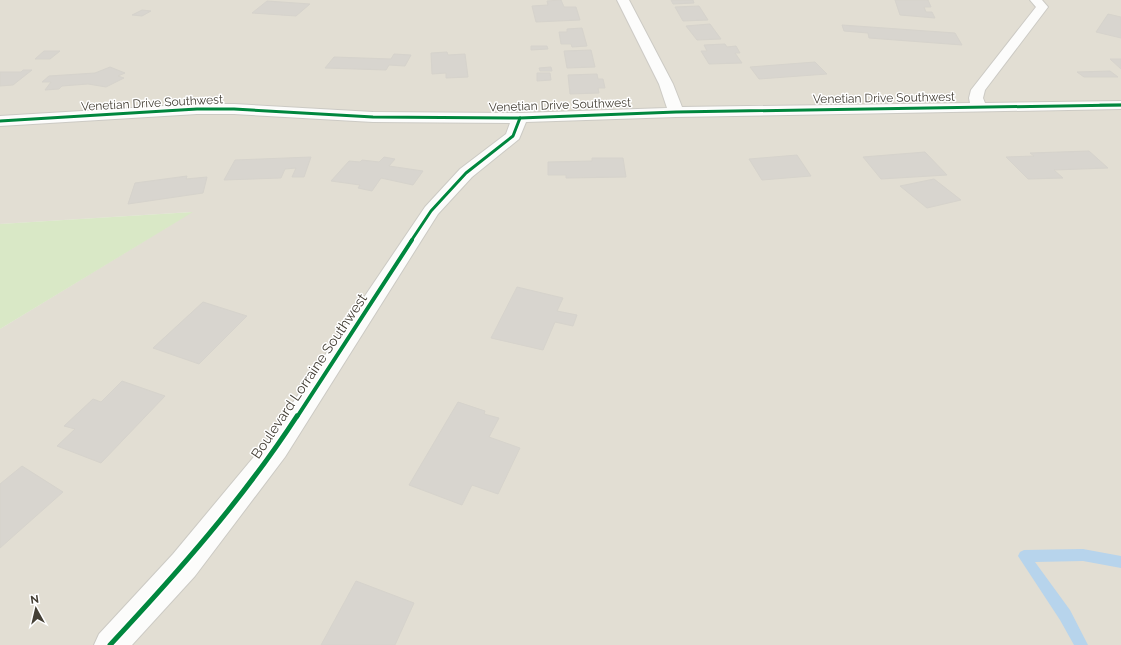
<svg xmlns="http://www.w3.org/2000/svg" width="1121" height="645" font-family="Raleway,sans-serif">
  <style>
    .residential { fill: #e2ded3 }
    .green { fill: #d9e8c6 }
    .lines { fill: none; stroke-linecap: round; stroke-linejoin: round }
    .stream { fill: #b7d4ec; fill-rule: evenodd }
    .building { fill: #d8d5cf; stroke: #d6d3cc }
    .minor-casing { stroke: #cccac4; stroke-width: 2 }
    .minor { fill: #fcfcfb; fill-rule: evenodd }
    .cycleway-far3-casing { stroke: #fff; stroke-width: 4 }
    .cycleway-far2-casing { stroke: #fff; stroke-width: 5 }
    .cycleway-far1-casing { stroke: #fff; stroke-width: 6 }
    .cycleway-casing { stroke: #fff; stroke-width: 8 }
    .cycleway-far3 { stroke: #00873e; stroke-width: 2.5 }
    .cycleway-far2 { stroke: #00873e; stroke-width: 3 }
    .cycleway-far1 { stroke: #00873e; stroke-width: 4 }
    .cycleway { stroke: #00873e; stroke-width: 5 }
    .labels { text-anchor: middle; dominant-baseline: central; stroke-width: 3; stroke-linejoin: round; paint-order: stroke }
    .far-street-label { font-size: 12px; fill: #433e34; stroke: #fff }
    .street-label { font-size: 14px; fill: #433e34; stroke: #fff }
  </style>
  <rect width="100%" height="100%" fill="#eeece6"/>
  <path class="residential" d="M0,0H1121V645H0V329L192,212L0,224Z"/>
  <path class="green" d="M193,212L0,329V224Z"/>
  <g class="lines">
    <path class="stream" d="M1083,549L1121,556V568L1083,561L1035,562L1070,610L1088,645H1074L1060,620L1018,556L1020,552L1024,550Z"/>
  </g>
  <g class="building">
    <path d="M561,0L564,7H576L580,20L536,22L532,6L548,5L547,1Z"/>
    <path d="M671,0H693L694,3L673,4Z"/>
    <path d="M895,0H928L931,7H924L926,12H932L935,18L900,15Z"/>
    <path d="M267,1L310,4L296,16L252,13Z"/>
    <path d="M699,6L708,20L683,21L675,7Z"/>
    <path d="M142,10L151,11L142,16L132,15Z"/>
    <path d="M1108,14L1121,17V38L1096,32Z"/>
    <path d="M710,24L721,39L697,40L686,26Z"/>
    <path d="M842,25L955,33L962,45L869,38L868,33L844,31Z"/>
    <path d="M582,28L587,46L572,47L571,44H561L559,32H567V29Z"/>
    <path d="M725,44L727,47L736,46L740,53H735L742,63L709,64L701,51H707L704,45Z"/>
    <path d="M531,46H547L548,49L531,50Z"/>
    <path d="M591,50L595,67L567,68L564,51Z"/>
    <path d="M44,51H60L50,59H35Z"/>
    <path d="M447,52L448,55L465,54L468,77L446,78V73L432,74L431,53Z"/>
    <path d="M394,54L411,55L405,66L389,65L386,70L325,68L334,57L391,59Z"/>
    <path d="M1110,59H1121V69Z"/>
    <path d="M815,62L827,74L759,79L750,67Z"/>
    <path d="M110,67L125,73L118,76L124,78L106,87L88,84L62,86L59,89L45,90L51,82H42L49,76L95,73Z"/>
    <path d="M551,67L552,71H540L539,68Z"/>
    <path d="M23,70H32L13,85L0,86V72H21Z"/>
    <path d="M1110,71L1118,77H1084L1077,72Z"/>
    <path d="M537,73H550L551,80L537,81Z"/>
    <path d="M597,74L598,79H603L605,88H598L599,93L570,94L568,75Z"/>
    <path d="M1089,151L1108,168L1054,170L1063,178L1028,179L1006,157L1034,156L1030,153Z"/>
    <path d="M925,152L947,175L881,179L863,157Z"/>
    <path d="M797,155L811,176L762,180L749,159Z"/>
    <path d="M311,157L304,177H292L296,168L285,169L281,178L224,180L235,160Z"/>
    <path d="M384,157L395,159L389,166L423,171L413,185L381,178L372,191L358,188L360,185L331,181L349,161L360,162L362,160L379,162Z"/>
    <path d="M592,158H623L626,177L566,178V175H548V162L592,161Z"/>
    <path d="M187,176L186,179L207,177L203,193L128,204L135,183Z"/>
    <path d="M934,179L961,200L927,208L900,186Z"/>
    <path d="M517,287L563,298L557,311L577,315L573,326L555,322L543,350L491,338Z"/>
    <path d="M203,302L247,316L199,364L153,348Z"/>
    <path d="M122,381L165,396L101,463L57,446L75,429L64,426L93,399L101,402Z"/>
    <path d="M458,402L485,411L484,414L499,418L489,437L520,448L498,494L472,485L462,505L409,485Z"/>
    <path d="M22,466L63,492L0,548V484Z"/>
    <path d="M356,581L414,603L395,645H321Z"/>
  </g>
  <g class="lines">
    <defs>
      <path id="minor" d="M617,0H629L673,84L682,107L970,103L969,98L971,90L1036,7L1030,0H1042L1048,7L985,90L983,98L985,103L1121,101V109L676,117L526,122L519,139L472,177L438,214L285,457L195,576L132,645H94L99,634L173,554L267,441L425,207L460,169L506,134L510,123L373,122L234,114H197L0,126V116L197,104H234L373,112L520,113L667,108L659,84Z"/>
    </defs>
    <use href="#minor" class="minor-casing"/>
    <use href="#minor" class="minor"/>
    <defs>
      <path id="cycleway-far3" d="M1100,105H1121"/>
      <g id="cycleway-far2">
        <path d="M0,121L197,109H234L373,117L520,118L676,112L1121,105"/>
        <path d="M411,241L431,211L466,173L513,136L520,118"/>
      </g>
      <path id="cycleway-far1" d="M297,417L412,240"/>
      <path id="cycleway" d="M110,645C177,573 243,499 297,416"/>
    </defs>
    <use href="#cycleway-far3" class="cycleway-far3-casing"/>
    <use href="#cycleway-far2" class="cycleway-far2-casing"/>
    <use href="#cycleway-far1" class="cycleway-far1-casing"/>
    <use href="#cycleway" class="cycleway-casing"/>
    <use href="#cycleway-far3" class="cycleway-far3"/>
    <use href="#cycleway-far2" class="cycleway-far2"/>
    <use href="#cycleway-far1" class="cycleway-far1"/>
    <use href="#cycleway" class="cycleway"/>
  </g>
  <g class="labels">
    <g class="far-street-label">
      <text transform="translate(884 98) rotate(-1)">Venetian Drive Southwest</text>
      <text transform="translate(152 103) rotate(-3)">Venetian Drive Southwest</text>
      <text transform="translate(560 105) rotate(-2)">Venetian Drive Southwest</text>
    </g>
    <g class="street-label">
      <text transform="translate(309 376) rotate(-56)">Boulevard Lorraine Southwest</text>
    </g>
  </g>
  <g transform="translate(36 609) rotate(352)" stroke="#ffffff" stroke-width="3" paint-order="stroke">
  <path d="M0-3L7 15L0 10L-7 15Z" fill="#433e34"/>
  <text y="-6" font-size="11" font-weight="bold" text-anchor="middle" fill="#433e34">N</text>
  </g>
</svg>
